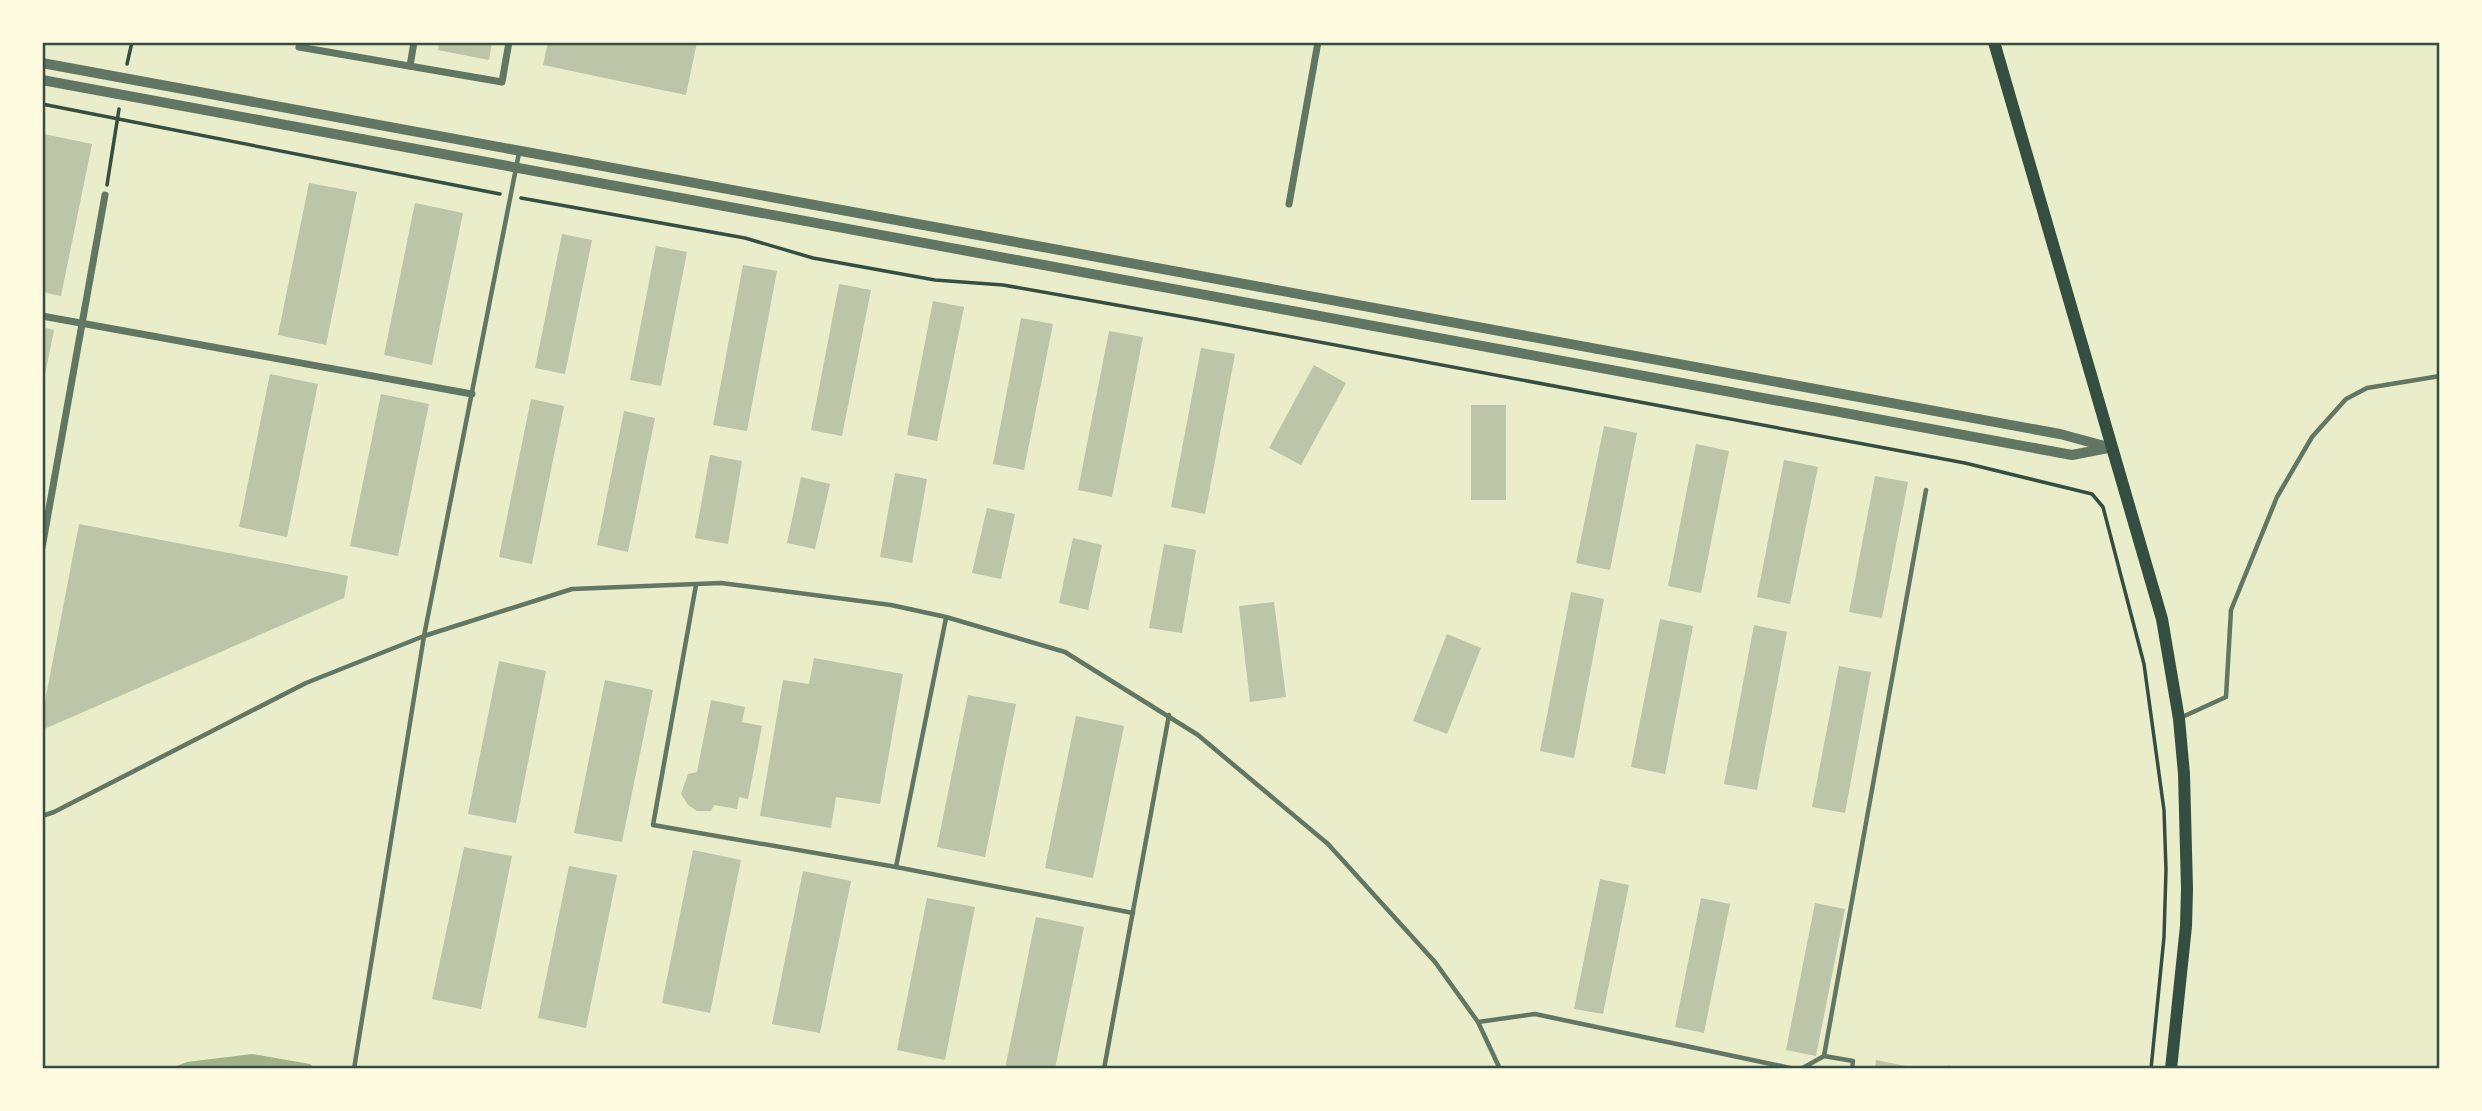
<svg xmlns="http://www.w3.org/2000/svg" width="2482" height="1111" font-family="Commissioner,sans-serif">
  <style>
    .water { fill: #a3b18a }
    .building { fill: #bcc5a7 }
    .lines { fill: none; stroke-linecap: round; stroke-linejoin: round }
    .path { stroke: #344e41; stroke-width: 3.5 }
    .service { stroke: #617663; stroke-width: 4.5 }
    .minor { stroke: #617663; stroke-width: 7 }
    .tertiary { stroke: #617663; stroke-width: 10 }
    .secondary { stroke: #344e41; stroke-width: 12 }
    .neatline { fill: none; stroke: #344e41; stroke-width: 2.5 }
  </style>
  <rect width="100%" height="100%" fill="#e9edc9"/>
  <path class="water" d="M252,1054L310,1064L316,1069H169L187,1062Z"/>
  <g class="building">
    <path d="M439,42H492L489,60L438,50Z"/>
    <path d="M548,42H697L686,95L543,65Z"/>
    <path d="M44,134L92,144L61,296L42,292V144Z"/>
    <path d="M309,183L357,192L326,345L278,335Z"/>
    <path d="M415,203L463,213L432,365L384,355Z"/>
    <path d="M562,234L592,240L565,374L535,368Z"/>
    <path d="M656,246L687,252L661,386L630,380Z"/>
    <path d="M743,265L777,271L747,431L713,425Z"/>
    <path d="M839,284L871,290L842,436L811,430Z"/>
    <path d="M933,301L964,307L937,441L907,435Z"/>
    <path d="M1021,318L1053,324L1024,470L993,464Z"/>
    <path d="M42,327L54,330L43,385H42Z"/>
    <path d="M1109,331L1143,337L1112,497L1078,490Z"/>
    <path d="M1201,348L1235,354L1205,514L1171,507Z"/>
    <path d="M1314,365L1346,383L1301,465L1269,448Z"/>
    <path d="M270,374L318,384L287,537L239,527Z"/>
    <path d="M381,394L429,404L398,556L350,546Z"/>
    <path d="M531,399L564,406L532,564L499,557Z"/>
    <rect x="1471" y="405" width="35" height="95"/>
    <path d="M624,411L655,418L628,552L597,545Z"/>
    <path d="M1604,426L1637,433L1610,570L1576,563Z"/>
    <path d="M1696,444L1729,451L1701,593L1668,586Z"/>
    <path d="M710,455L742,461L728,544L695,538Z"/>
    <path d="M1784,460L1818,467L1790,604L1757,597Z"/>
    <path d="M895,473L927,479L912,563L880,557Z"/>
    <path d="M1875,476L1908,482L1882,618L1849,612Z"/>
    <path d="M801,477L830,484L815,549L787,543Z"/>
    <path d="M987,508L1015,514L1001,579L972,573Z"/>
    <path d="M79,524L348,576L344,598L42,730V717Z"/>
    <path d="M1073,538L1102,545L1088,610L1059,603Z"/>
    <path d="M1164,544L1196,550L1182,633L1149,628Z"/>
    <path d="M1571,592L1604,599L1574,758L1540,751Z"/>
    <path d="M1274,602L1286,697L1250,702L1239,606Z"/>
    <path d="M1660,619L1693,626L1665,774L1631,767Z"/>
    <path d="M1754,625L1787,632L1757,790L1724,784Z"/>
    <path d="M1447,634L1481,648L1447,734L1413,721Z"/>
    <path d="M814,658L903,674L880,804L836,797L831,828L760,816L783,680L809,684Z"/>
    <path d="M499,661L546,671L516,823L468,814Z"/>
    <path d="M1839,666L1871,672L1845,813L1812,807Z"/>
    <path d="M605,680L653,690L622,842L574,833Z"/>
    <path d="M968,695L1016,704L985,857L937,847Z"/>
    <path d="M711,700L745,707L742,722L762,726L748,799L739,797L737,809L714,805L711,811H697L688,805L681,794L688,774L697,772Z"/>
    <path d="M1076,716L1124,726L1093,878L1045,868Z"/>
    <path d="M464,847L512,856L481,1009L432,999Z"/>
    <path d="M693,850L741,860L710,1013L662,1003Z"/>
    <path d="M569,866L617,875L586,1028L538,1018Z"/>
    <path d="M803,871L851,881L820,1033L772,1024Z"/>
    <path d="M1600,879L1629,885L1603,1014L1574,1009Z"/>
    <path d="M927,898L975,907L945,1060L897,1050Z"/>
    <path d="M1701,898L1730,904L1704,1033L1675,1027Z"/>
    <path d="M1815,903L1845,909L1816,1056L1786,1050Z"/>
    <path d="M1036,917L1084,927L1055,1069H1005Z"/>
    <path d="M1876,1060L1916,1068V1069H1875Z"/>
  </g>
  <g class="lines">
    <g class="path">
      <path d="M127,64L132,42"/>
      <path d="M42,104L500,194"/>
      <path d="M107,185L119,109"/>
      <path d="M521,198L745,238L813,258L935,280L1003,285L1207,321L1965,463L2092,494L2103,507L2144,664L2164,810L2166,870L2164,937L2151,1069"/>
    </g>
    <g class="service">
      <path d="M696,585L653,825L896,867L1133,913"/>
      <path d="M2180,718L2226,697L2231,610L2277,497L2312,437L2346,399L2367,388L2440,376"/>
      <path d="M42,816L54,812L306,683L424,636L572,589L721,583L891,605L946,617L1065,652L1198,735L1328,844L1435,962L1478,1022L1500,1069"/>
      <path d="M896,867L946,618"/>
      <path d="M1478,1022L1535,1014L1795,1069"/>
      <path d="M354,1069L424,636L519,153"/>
      <path d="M1104,1069L1169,715"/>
      <path d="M1801,1069L1824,1056"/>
      <path d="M1852,1069L1853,1061L1824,1056L1926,490"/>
      <path d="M1949,1069V1068"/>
    </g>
    <g class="minor">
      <path d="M300,42L299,47L502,82L509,42"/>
      <path d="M410,66L414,42"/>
      <path d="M1289,204L1318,42"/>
      <path d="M42,316L472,394"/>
      <path d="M42,548L105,195"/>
    </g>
    <g class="tertiary">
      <path d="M42,63L2060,434L2112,448"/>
      <path d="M42,80L2072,455L2108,448"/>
    </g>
    <path class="secondary" d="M1994,42L2162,619L2179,719L2184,774L2187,889L2186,926L2171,1069"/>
  </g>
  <rect width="2482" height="1111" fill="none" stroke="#fefae0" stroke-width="88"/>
  <rect x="44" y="44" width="2394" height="1023" class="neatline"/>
</svg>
